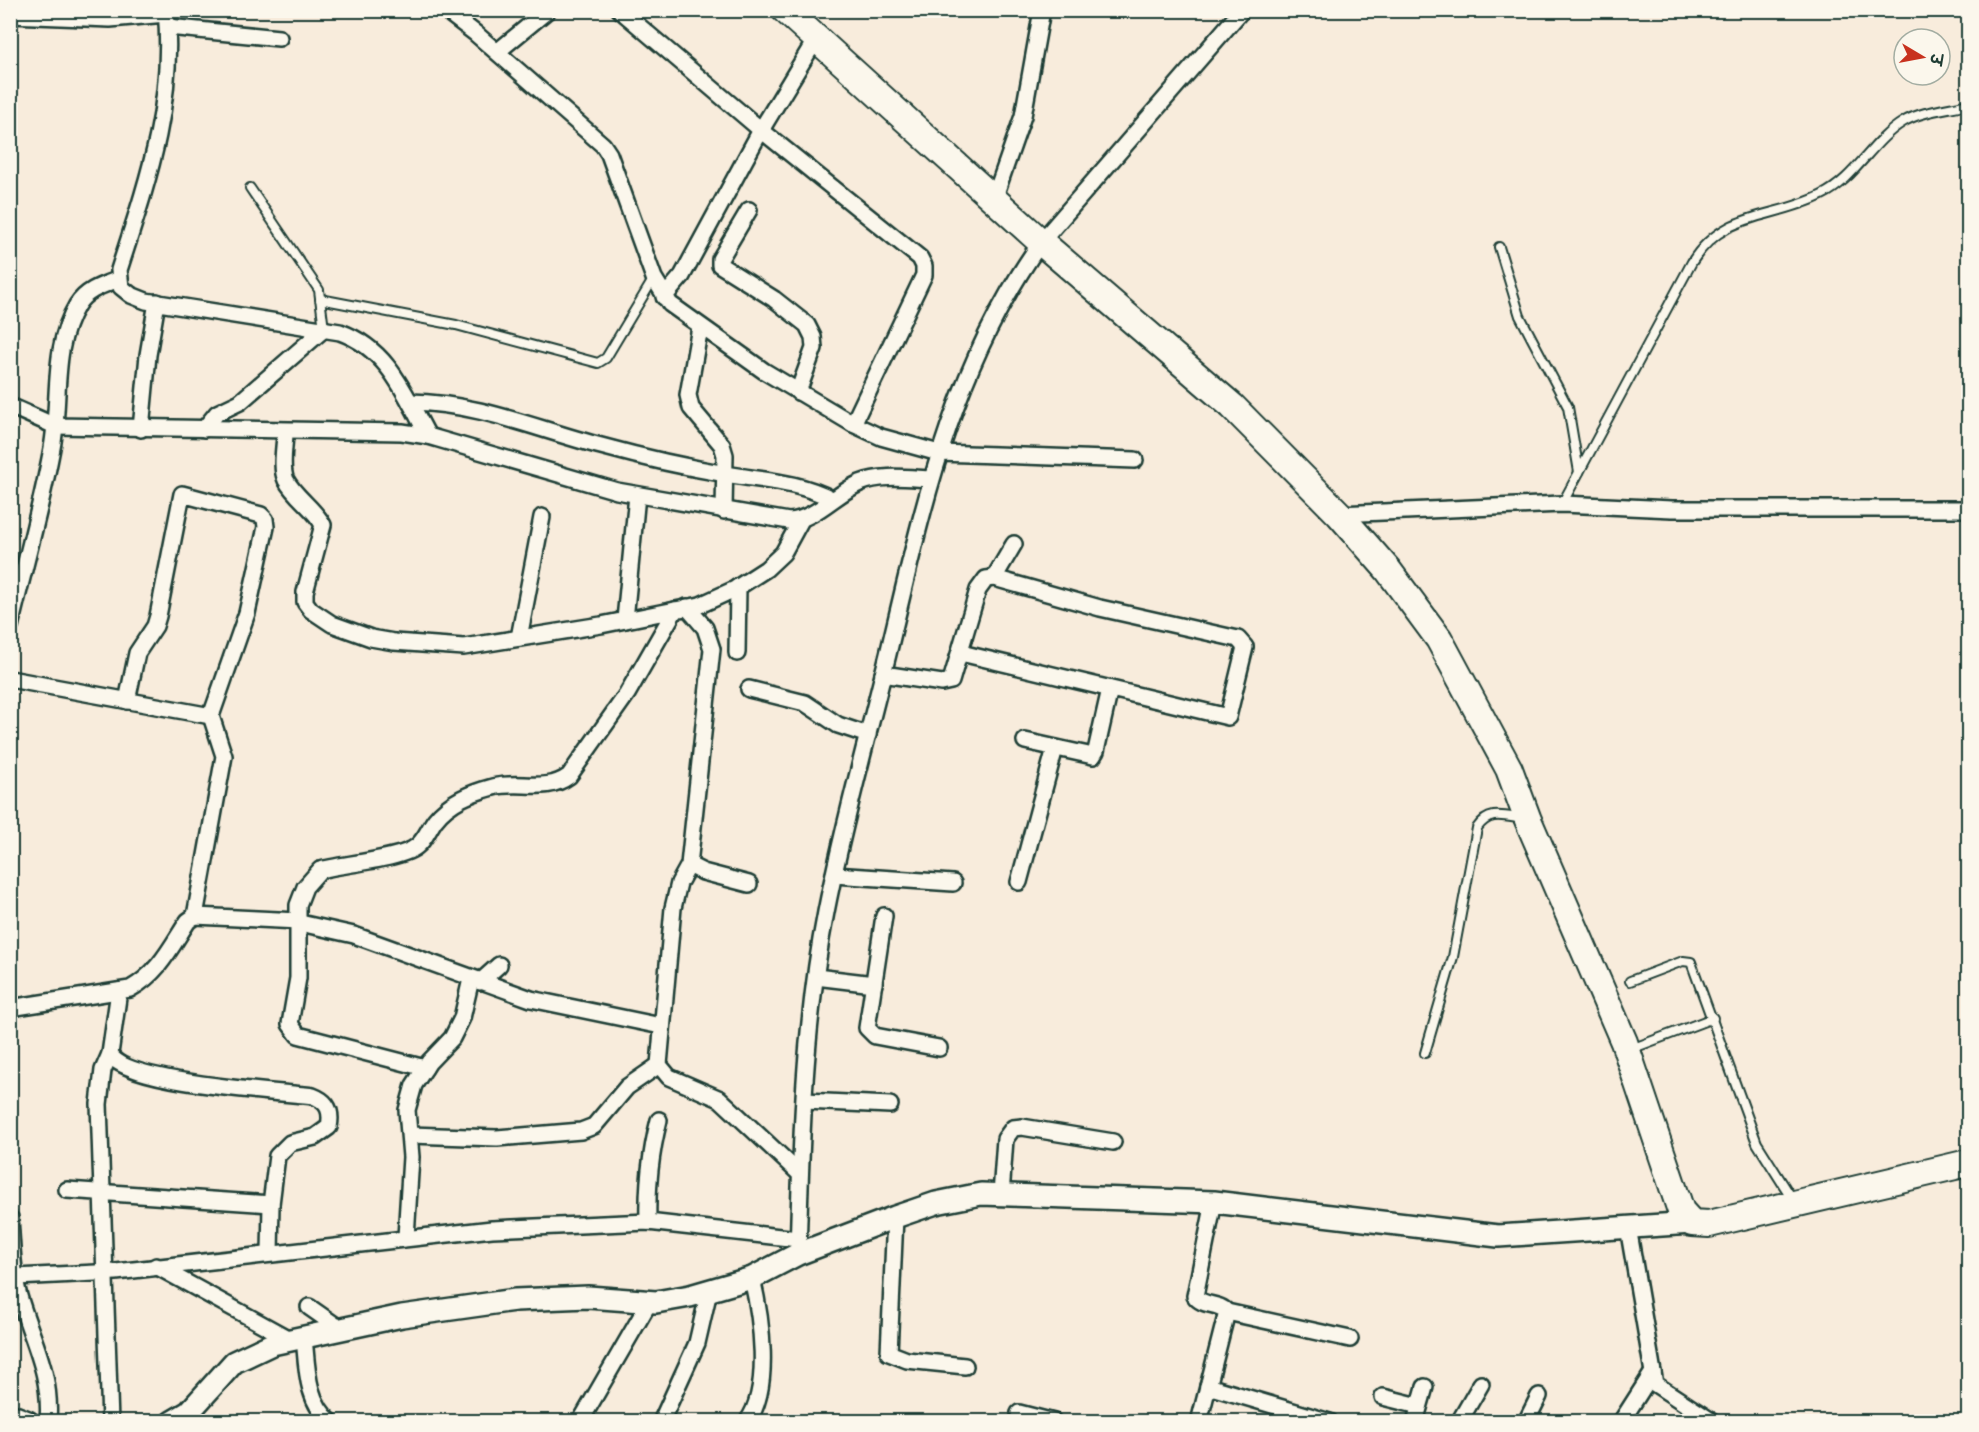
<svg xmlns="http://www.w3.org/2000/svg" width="1979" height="1432" font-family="Pangolin,'Playpen Sans Deva',sans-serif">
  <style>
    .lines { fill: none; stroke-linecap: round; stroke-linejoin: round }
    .service-casing { stroke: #1f3d34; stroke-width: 12 }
    .minor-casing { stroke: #1f3d34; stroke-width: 20 }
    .secondary-casing { stroke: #1f3d34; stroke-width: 26 }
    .trunk-casing { stroke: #1f3d34; stroke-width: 30 }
    .service { stroke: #fbf7ec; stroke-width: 8 }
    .minor { stroke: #fbf7ec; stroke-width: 15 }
    .secondary { stroke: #fbf7ec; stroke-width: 21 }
    .trunk { stroke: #fbf7ec; stroke-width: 26 }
  </style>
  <rect width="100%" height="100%" fill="#f8ecdc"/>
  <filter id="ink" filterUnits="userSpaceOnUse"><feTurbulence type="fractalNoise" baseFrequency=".0167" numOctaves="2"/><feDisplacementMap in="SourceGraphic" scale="12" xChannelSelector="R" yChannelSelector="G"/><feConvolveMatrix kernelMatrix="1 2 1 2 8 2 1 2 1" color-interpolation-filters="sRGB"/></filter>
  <g filter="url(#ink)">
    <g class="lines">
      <defs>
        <g id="service">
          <path d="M802,22L814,10"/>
          <path d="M250,188L319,290L324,329"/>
          <path d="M1499,247L1520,316L1568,407L1579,472"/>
          <path d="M320,299L456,325L598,363L606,358L654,278"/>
          <path d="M1562,504L1692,262C1724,210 1773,220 1822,195C1855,179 1872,141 1903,122C1921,111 1948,109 1968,104"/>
          <path d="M1630,981L1683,961L1691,962L1757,1143L1793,1200"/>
          <path d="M1631,1049L1713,1018"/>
          <path d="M1425,1053L1453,957L1477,828C1489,810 1503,816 1523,819"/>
        </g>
        <g id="minor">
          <path d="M166,10C175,104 147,183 119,270L121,287L131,295L146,301L340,332C388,349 405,394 428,436"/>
          <path d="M445,10L475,33L603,145L609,154L654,278L670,304L764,371L853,424L881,437L939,453L1135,460"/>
          <path d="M620,10L761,130L920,258L924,266V275L853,424"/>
          <path d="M10,15L110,19L166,14"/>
          <path d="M168,27L279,38"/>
          <path d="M497,52L548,10"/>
          <path d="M994,199L1023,116L1042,10"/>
          <path d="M749,210L720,259V265L774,299L807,325L813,337L814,348L798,392"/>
          <path d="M664,297L682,276L761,130L816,39"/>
          <path d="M700,327L688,395L691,408L722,445L725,455L724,511"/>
          <path d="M410,402C478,403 536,429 601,446C641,457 684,467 726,474C763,481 797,481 832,499"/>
          <path d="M10,406L55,426L402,432L428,436L617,491L789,521C816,519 835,494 860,483C882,474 908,478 931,479"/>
          <path d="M141,429L148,355L157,302"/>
          <path d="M204,429L217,413L240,402L324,329"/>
          <path d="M285,432C285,446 280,467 286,480C295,497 314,508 323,525L305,592V602L311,610L332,624L371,638L394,642L464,647L601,625L700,605L735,589L766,569L783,553L801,520"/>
          <path d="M1339,514L1562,504L1672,509H1968"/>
          <path d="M994,578L1014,544"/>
          <path d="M687,607L705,628L712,649L689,865L679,883L673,908L659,1065L669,1077L720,1099L800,1174"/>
          <path d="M625,620L637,495"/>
          <path d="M10,627C24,567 41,508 52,448C61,401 51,348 77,305C86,290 103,285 119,279"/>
          <path d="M519,638L542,517"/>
          <path d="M737,653L738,587"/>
          <path d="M883,674L942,683L951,681L978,590L986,579L994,578L1100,608L1238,639L1245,647L1228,717L961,653"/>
          <path d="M10,679L211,716"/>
          <path d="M749,689L805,703L838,725L868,735"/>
          <path d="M127,701L137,653L155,626L158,616L182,494L261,515L265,519L266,527L247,613L211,716L224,756L195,916"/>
          <path d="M1025,741L1093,756L1096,751L1110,689"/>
          <path d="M689,865L703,872L749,884"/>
          <path d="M834,875L953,883"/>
          <path d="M1019,882L1055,748"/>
          <path d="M884,916L867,1028L875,1036L939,1048"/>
          <path d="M300,923L354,935L531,999L661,1026"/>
          <path d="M816,977L874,984"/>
          <path d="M480,982L499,965"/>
          <path d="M119,991L110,1054C124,1083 278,1092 313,1096C329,1102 332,1112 329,1127L315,1137L290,1143L277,1156L271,1204L270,1253"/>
          <path d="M10,1008L130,989C159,973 171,947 188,921L195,916L299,921"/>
          <path d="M425,1068L298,1035L290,1024L298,978V905L305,887L320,870C342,864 403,859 417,846C425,840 429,828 435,820C450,801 471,793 493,787C519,780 546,793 569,776L627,694L675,610"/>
          <path d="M805,1101L890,1105"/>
          <path d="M410,1135L497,1138L581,1131L594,1126L627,1087L659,1065"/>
          <path d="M67,1190L271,1204"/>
          <path d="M1001,1195L1005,1139L1013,1128L1022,1127L1113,1142"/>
          <path d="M895,1217L889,1353L907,1360L965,1366"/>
          <path d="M10,1218C12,1244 12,1272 19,1296C32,1341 52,1373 48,1422"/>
          <path d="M648,1222C647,1186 650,1155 659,1120"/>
          <path d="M1628,1227L1655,1384L1713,1422"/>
          <path d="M406,1237L411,1157L407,1110L414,1085L429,1062L452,1038L462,1018L471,979"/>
          <path d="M798,1254C801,1141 804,1024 826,912C843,824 868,737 889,650C924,503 952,368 1041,242L1242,10"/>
          <path d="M156,1266L291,1340"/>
          <path d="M16,1277L116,1272L492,1229L648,1222L798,1239"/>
          <path d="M309,1307L339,1328"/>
          <path d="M1227,1312L1350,1339"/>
          <path d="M304,1337C307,1366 306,1402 331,1422"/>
          <path d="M1208,1386L1330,1422"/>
          <path d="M1383,1397L1419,1406"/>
          <path d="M1019,1413L1054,1422"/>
          <path d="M110,1422L99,1104L103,1070L110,1054"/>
          <path d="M580,1422L650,1301"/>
          <path d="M661,1422L697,1343L709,1291"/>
          <path d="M747,1422C772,1388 761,1317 752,1278"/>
          <path d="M1199,1422L1227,1312C1219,1302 1202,1307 1195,1296L1214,1202"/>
          <path d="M1415,1422L1425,1387"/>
          <path d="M1459,1422L1481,1384"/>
          <path d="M1526,1422L1539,1396"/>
          <path d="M1621,1422L1653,1372"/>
        </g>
        <g id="secondary">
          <path d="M10,1415L28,1422"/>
          <path d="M172,1422L189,1412L234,1362L272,1344L402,1316L515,1300L588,1297L656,1302L690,1296L752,1278L798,1254L895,1217L936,1203L981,1194L1214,1202L1498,1236L1692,1223"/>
        </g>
        <path id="trunk" d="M785,10L1041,242L1232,406L1339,514L1388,570L1439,639L1509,769L1528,820L1624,1042L1681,1211L1692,1223L1709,1224L1968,1163"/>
      </defs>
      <use href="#service" class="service-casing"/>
      <use href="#minor" class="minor-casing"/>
      <use href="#secondary" class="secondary-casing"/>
      <use href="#trunk" class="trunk-casing"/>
      <use href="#service" class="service"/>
      <use href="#minor" class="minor"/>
      <use href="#secondary" class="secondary"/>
      <use href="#trunk" class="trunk"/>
    </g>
  </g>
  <rect width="1979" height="1432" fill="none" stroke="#fbf7ec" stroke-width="36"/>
  <rect x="18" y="18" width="1943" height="1396" fill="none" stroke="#1f3d34" stroke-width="2" filter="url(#ink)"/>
  <g transform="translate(1922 57) rotate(100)"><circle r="28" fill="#fbf7ec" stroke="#a3ada2" stroke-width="1.5"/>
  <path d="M0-4.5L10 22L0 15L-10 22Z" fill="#c8321e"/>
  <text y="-9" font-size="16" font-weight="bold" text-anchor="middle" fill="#1f3d34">उ</text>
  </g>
</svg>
